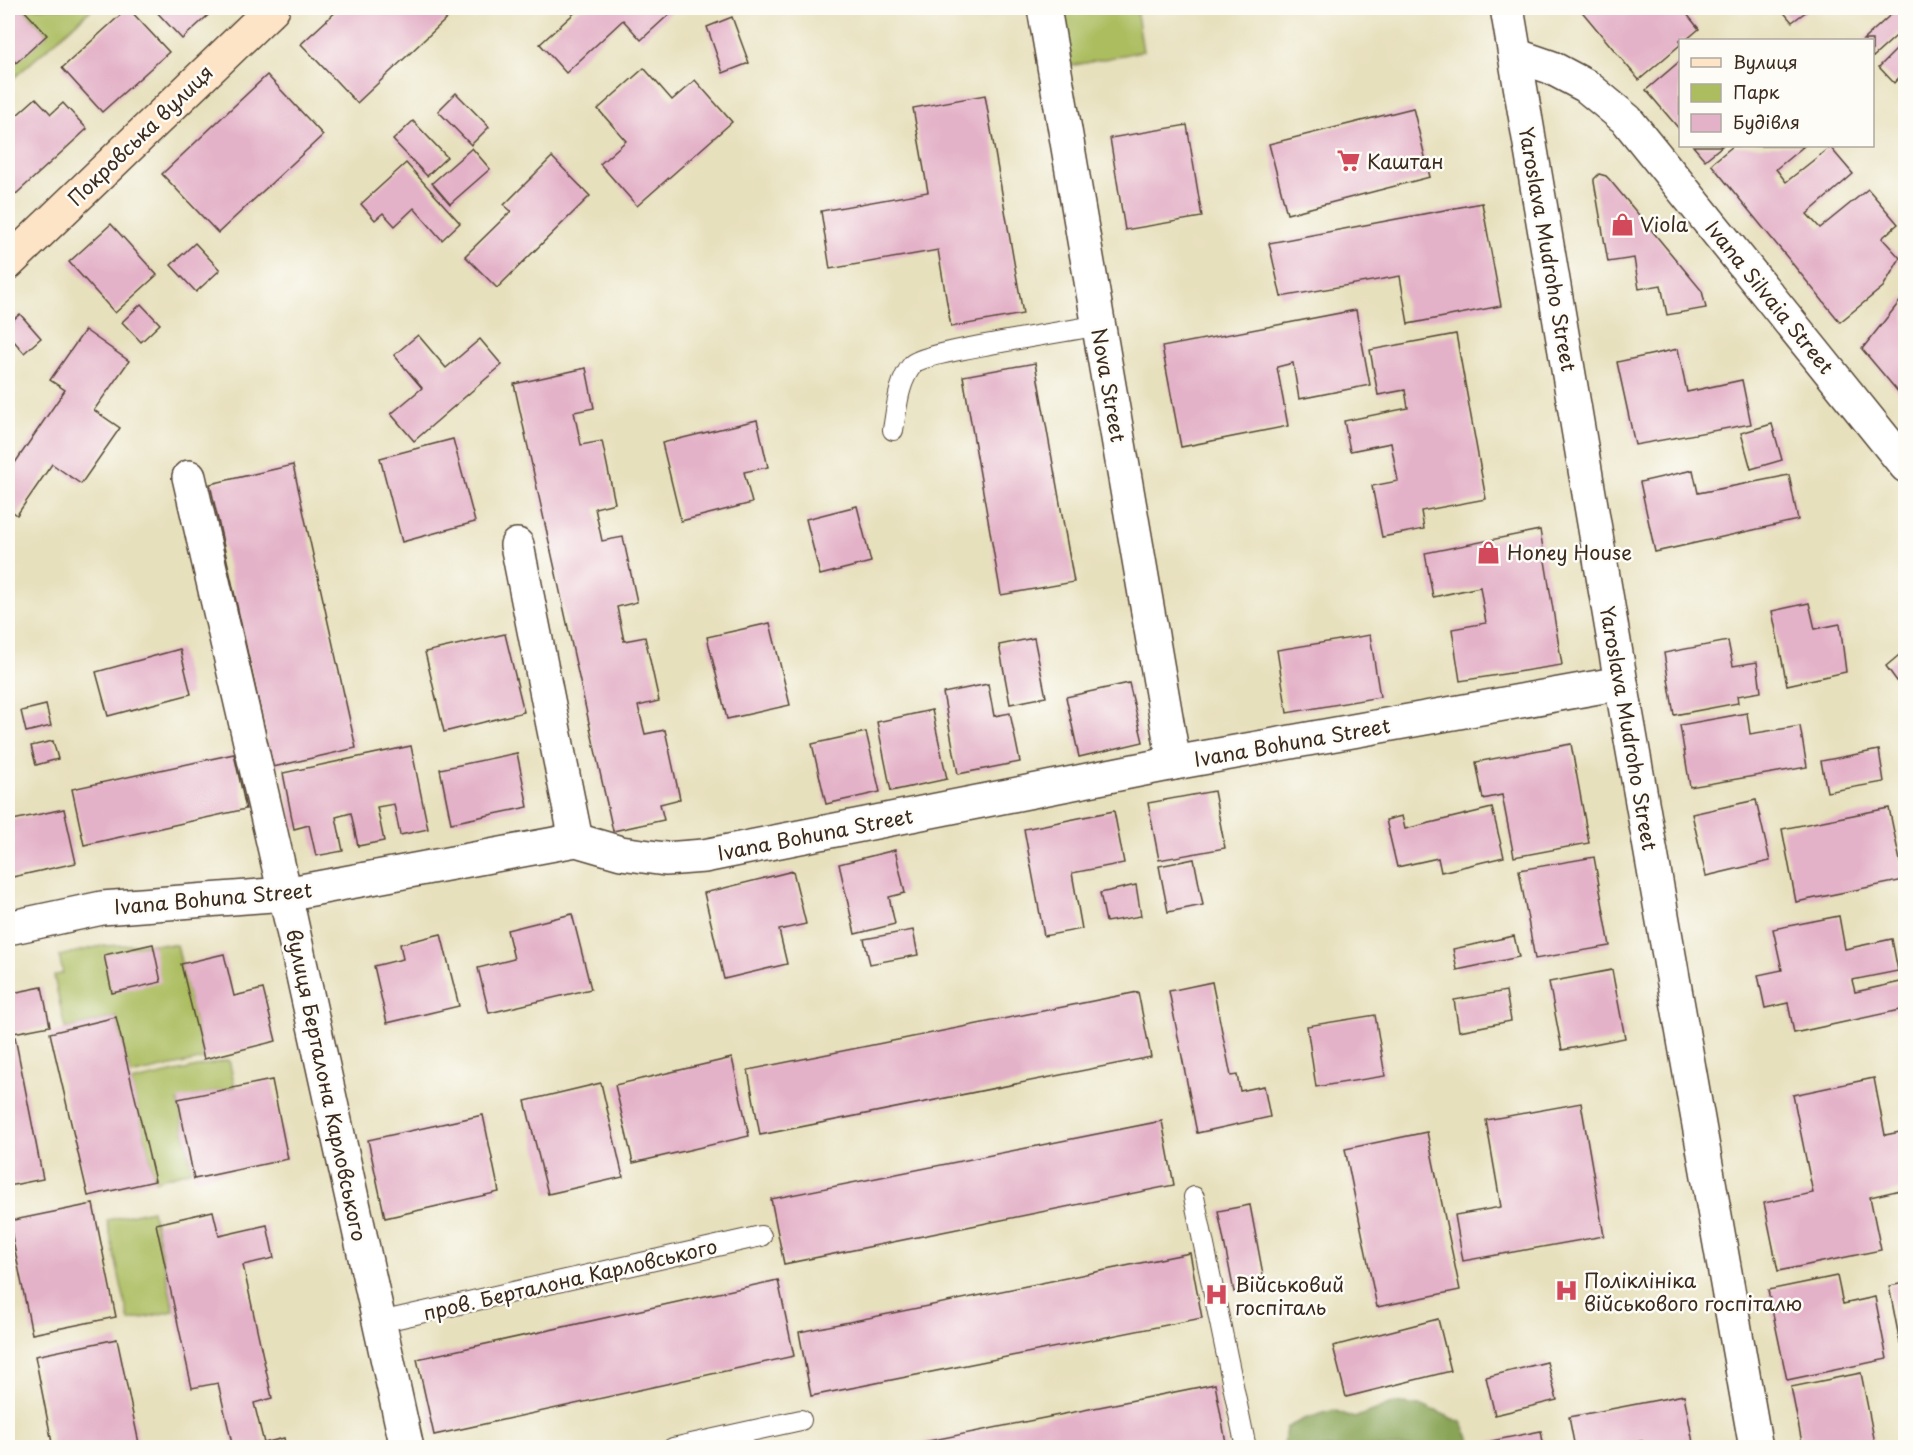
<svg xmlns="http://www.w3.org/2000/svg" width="1913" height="1455" font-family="'Playpen Sans',sans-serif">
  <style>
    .green { fill: #acbd60; stroke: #74743f; stroke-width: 1.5 }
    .forest { fill: #89a456; stroke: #62673a; stroke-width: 1.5 }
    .building { fill: #e4b2c8 }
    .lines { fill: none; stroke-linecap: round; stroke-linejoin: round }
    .service-casing { stroke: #554536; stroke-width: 22 }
    .minor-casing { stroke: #554536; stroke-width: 36 }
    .tertiary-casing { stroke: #554536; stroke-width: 36 }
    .secondary-casing { stroke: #554536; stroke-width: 36 }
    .service { stroke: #fff; stroke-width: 20 }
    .minor { stroke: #fff; stroke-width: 33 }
    .tertiary { stroke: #fff; stroke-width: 33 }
    .secondary { stroke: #fee4c6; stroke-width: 33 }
    .labels { text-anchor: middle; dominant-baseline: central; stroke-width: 5; stroke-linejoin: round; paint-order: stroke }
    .street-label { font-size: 20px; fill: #3b2a1e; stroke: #fdfcf7 }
    .poi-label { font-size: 20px; fill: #3b2a1e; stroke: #fdfcf7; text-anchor: start }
  </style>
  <rect width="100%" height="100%" fill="#fdfcf7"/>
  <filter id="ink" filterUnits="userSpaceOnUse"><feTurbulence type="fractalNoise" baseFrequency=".0167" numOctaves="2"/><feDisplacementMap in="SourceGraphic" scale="12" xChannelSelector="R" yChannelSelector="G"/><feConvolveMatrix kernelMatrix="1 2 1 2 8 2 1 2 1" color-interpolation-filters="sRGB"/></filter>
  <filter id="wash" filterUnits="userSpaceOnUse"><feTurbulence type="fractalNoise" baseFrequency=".008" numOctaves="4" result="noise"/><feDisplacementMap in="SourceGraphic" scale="24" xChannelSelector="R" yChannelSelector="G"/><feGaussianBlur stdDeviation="1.35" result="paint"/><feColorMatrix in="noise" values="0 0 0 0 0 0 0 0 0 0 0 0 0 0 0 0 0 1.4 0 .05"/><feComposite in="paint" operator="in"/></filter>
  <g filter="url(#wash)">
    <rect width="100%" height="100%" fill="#e7e0bd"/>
    <g class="green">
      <path d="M22,8H93L8,83V53L16,62L47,35Z"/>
      <path d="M1050,8H1136L1143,51L1061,68Z"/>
      <path d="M153,944L177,945L204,1059L130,1075L116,1017L65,1029L54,976L63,973L59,956L101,946Z"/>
      <path d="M229,1060L235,1087L178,1100L192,1170L155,1181L131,1082Z"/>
      <path d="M152,1210L174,1311L129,1321L107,1220Z"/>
    </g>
    <path class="forest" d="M1395,1403L1427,1407L1461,1422L1474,1447L1291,1448L1284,1442L1286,1428L1304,1419L1334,1410L1354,1418Z"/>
    <g id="blocks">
      <g class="building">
        <path d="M8,8H22L47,35L16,63L8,53Z"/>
        <path d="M128,8L169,52L102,112L62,68Z"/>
        <path d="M153,8H216L182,39Z"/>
        <path d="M340,8H458L357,103L301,44Z"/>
        <path d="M580,8H676L641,40L623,20L566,73L540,44Z"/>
        <path d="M1579,8H1682L1699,29L1686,40H1680V45L1639,80Z"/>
        <path d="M1780,8H1811L1792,22Z"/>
        <path d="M1898,8H1905V28L1872,58V40H1863Z"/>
        <path d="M732,17L749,63L723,73L707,27Z"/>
        <path d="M1905,41V71L1894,83L1879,67Z"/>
        <path d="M1680,61V130L1646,90Z"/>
        <path d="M644,68L672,100L695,80L732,122L637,206L600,164L626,141L598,109Z"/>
        <path d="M267,75L323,135L218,233L162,174Z"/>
        <path d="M456,93L489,127L471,145L438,111Z"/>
        <path d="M985,95L1023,314L951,327L938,250L830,269L821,211L928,192L913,108Z"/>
        <path d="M36,98L51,114L63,103L87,129L16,194L8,185V123Z"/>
        <path d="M1413,108L1430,177L1287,214L1269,144Z"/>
        <path d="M413,121L447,157L427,176L393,140Z"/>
        <path d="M1187,125L1202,217L1125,230L1110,138Z"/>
        <path d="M1693,146H1722L1705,160Z"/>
        <path d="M1733,146H1804L1776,169L1786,182L1830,147L1853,174L1807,214L1820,228L1868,189L1898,224L1882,238L1900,258L1883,287L1840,322L1711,164Z"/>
        <path d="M472,148L490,169L450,204L432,183Z"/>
        <path d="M552,157L590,196L497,288L465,256L511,211L504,205Z"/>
        <path d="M406,163L460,223L442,240L414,208L395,226L383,213L375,220L361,204Z"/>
        <path d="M1599,174L1606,176L1609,179L1702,291L1706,308L1667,315L1661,285L1639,289L1634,258L1608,262L1594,182V179Z"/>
        <path d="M1482,203L1501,306L1408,324L1400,276L1281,297L1269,243Z"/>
        <path d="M111,224L157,275L115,313L69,262Z"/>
        <path d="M195,243L220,270L196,292L171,265Z"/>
        <path d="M1905,295V400L1862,349Z"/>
        <path d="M141,304L160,324L141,342L122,322Z"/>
        <path d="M1356,310L1370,385L1299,399L1293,363L1277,367L1288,426L1181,447L1162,347Z"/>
        <path d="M20,314L41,338L24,353L8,334V324Z"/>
        <path d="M85,330L129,361L94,410L120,428L81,484L52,464L17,515L8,508V473L65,390L50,380Z"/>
        <path d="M1456,334L1486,499L1421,511L1424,529L1382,537L1372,486L1398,481L1391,443L1350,451L1344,421L1408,408L1405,390L1378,395L1370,350Z"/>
        <path d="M418,335L446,368L480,339L502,365L414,441L391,414L422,388L394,355Z"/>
        <path d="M1678,349L1687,392L1742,380L1751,424L1635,445L1617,362Z"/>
        <path d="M1035,363L1074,582L1001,595L963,376Z"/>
        <path d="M586,368L594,408L574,412L581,445L602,441L615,503L595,508L602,541L623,537L637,602L617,607L624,641L645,637L659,701L638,706L645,734L665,730L680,799L660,804L664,820L613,831L514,384Z"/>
        <path d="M757,420L768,467L744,472L752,503L681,521L662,443Z"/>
        <path d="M1772,424L1782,460L1751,469L1741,433Z"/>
        <path d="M453,439L475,522L402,542L380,458Z"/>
        <path d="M293,465L356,748L273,767L210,484Z"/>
        <path d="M1693,470L1698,493L1789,475L1798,520L1655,552L1640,482Z"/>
        <path d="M857,506L871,562L820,575L806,519Z"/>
        <path d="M1540,530L1562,665L1460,681L1452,629L1486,623L1480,587L1433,597L1425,553Z"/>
        <path d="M1809,603L1815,629L1840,624L1846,672L1787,685L1772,611Z"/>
        <path d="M770,623L790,705L727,719L707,637Z"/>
        <path d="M505,634L524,712L444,732L425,652Z"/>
        <path d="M1370,635L1380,697L1287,713L1277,650Z"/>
        <path d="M1034,638L1046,697L1010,704L999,645Z"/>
        <path d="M1728,641L1733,666L1757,662L1761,692L1737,696L1738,703L1674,715L1664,653Z"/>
        <path d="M180,649L191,694L108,716L96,672Z"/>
        <path d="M1905,650V692L1886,666Z"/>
        <path d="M1129,683L1143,742L1079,757L1066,697Z"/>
        <path d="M988,684L994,716L1010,713L1020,762L958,774L943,693Z"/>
        <path d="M46,705L51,726L26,732L21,711Z"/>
        <path d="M932,710L947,779L891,791L877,722Z"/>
        <path d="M1747,713L1750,734L1800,726L1807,767L1690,787L1680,725Z"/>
        <path d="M866,732L880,792L826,804L812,744Z"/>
        <path d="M53,741L58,759L36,765L31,746Z"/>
        <path d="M1571,744L1589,843L1514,857L1502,795L1483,799L1476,762Z"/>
        <path d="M411,746L428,829L400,835L394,804L377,807L384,841L358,846L351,813L336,817L343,851L316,856L309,825L294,829L283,773Z"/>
        <path d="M1879,750L1884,782L1827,792L1821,761Z"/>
        <path d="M517,753L528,807L451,823L440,769Z"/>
        <path d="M234,754L246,809L84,845L72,789Z"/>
        <path d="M1214,791L1225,848L1159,860L1148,803Z"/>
        <path d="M1756,800L1770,861L1706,876L1692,814Z"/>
        <path d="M1492,808L1504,857L1441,872L1438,858L1397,867L1386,820L1402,816L1405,829Z"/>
        <path d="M1889,808L1904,880L1796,902L1782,829Z"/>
        <path d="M64,809L76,863L8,878V821Z"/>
        <path d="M1114,811L1124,863L1072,873L1082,929L1044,936L1024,829Z"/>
        <path d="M895,850L905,893L889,897L895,924L855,934L839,864Z"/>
        <path d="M1594,857L1610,946L1535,959L1519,870Z"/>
        <path d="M1194,859L1203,905L1168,912L1159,866Z"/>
        <path d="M793,871L806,924L779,930L787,964L724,979L704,893Z"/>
        <path d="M1136,885L1141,916L1106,922L1100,893Z"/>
        <path d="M572,914L591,989L489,1013L478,968L514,959L507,930Z"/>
        <path d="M1839,916L1845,949L1892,939L1898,971L1852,980L1855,992L1905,981V1009L1794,1033L1788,1003L1765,1008L1758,975L1782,970L1773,929Z"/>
        <path d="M913,930L918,955L870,964L864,939Z"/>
        <path d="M441,934L459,1006L387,1023L374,966L403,959L400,944Z"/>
        <path d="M1514,936L1519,957L1457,970L1453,949Z"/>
        <path d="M153,944L161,982L112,993L104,955Z"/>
        <path d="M224,954L234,996L263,989L276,1041L204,1059L181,964Z"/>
        <path d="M1612,970L1625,1038L1562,1050L1549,982Z"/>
        <path d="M1212,982L1231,1076L1237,1075L1240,1091L1264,1086L1270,1117L1197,1133L1169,991Z"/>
        <path d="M8,983H10L12,993L42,987L50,1026L8,1034Z"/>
        <path d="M1506,991L1511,1021L1459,1031L1454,1000Z"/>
        <path d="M1138,992L1151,1057L760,1135L748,1070Z"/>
        <path d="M1375,1015L1385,1076L1316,1087L1307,1026Z"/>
        <path d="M116,1017L155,1181L88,1196L50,1033Z"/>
        <path d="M15,1037L43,1179L8,1186V1039Z"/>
        <path d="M732,1058L749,1136L633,1163L615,1085Z"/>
        <path d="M1874,1078L1885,1135L1905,1131V1189L1870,1197L1881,1250L1778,1271L1764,1203L1813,1193L1793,1095Z"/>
        <path d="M272,1080L288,1159L194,1179L178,1099Z"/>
        <path d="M601,1083L623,1177L548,1194L525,1101Z"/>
        <path d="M1581,1103L1604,1236L1463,1261L1455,1215L1501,1207L1486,1120Z"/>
        <path d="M483,1115L499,1192L385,1218L368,1140Z"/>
        <path d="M1162,1121L1174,1185L784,1264L771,1199Z"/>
        <path d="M1427,1132L1460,1290L1377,1307L1345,1149Z"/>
        <path d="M93,1204L116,1317L32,1334L9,1221Z"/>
        <path d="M1250,1205L1265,1285L1234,1292L1218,1211Z"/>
        <path d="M213,1211L219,1236L267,1225L274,1258L243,1265L272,1398L254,1403L264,1443L284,1438L286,1448H233L218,1383L192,1388L156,1224Z"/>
        <path d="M1190,1253L1202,1318L811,1396L799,1332Z"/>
        <path d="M1837,1276L1843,1304L1875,1297L1887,1359L1787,1380L1768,1290Z"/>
        <path d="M778,1280L794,1356L434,1435L417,1359Z"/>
        <path d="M1905,1283V1342L1900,1343L1889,1286Z"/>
        <path d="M1438,1319L1451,1371L1346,1397L1333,1346Z"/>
        <path d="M117,1339L140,1448H53L35,1356Z"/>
        <path d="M1547,1362L1557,1400L1495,1415L1486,1377Z"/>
        <path d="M1861,1373L1876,1448H1803L1791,1387Z"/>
        <path d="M1215,1384L1227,1448H903V1446Z"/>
        <path d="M1684,1395L1694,1448H1643L1642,1441L1607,1448H1575L1569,1417Z"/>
        <path d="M1541,1431L1544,1448H1492L1491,1441Z"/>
      </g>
    </g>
  </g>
  <g filter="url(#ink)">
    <use href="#blocks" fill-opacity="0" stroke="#554536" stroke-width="1.5"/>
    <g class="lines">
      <defs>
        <g id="service">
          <path d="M893,430C897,407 898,382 913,364C924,352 1072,331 1099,325"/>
          <path d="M1194,1197L1246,1448"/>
          <path d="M380,1322L761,1236"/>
          <path d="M673,1448L801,1420"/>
        </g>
        <g id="minor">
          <path d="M1044,8L1174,763"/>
          <path d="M1515,55L1550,67L1586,86L1627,120L1906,466"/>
          <path d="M189,477L285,894L407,1448"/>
          <path d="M517,545L576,840"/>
          <path d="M8,928L102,908L285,894L576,840L621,853L665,859L704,856L1174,763L1621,683"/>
        </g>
        <path id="tertiary" d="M1507,8L1621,683L1756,1448"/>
        <path id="secondary" d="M8,263L273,8"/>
      </defs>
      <use href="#service" class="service-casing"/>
      <use href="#minor" class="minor-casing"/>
      <use href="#tertiary" class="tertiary-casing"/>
      <use href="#secondary" class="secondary-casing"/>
      <use href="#service" class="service"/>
      <use href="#minor" class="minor"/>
      <use href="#tertiary" class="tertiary"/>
      <use href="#secondary" class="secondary"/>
    </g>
  </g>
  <defs>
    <symbol id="supermarket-bare" viewBox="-9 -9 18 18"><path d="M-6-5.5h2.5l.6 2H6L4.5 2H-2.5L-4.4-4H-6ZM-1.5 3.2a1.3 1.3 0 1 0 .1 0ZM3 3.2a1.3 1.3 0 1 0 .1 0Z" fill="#d1495b" stroke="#fdfcf7" stroke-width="2.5" paint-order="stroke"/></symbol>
    <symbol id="shop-bare" viewBox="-9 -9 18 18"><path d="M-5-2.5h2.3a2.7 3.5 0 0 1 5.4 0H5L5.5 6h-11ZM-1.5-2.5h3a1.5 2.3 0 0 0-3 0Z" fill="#d1495b" stroke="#fdfcf7" stroke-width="2.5" paint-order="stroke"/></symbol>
    <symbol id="hospital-bare" viewBox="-9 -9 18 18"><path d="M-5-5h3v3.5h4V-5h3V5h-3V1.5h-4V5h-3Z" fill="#d1495b" stroke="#fdfcf7" stroke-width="2.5" paint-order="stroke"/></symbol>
  </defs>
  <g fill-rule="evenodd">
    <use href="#supermarket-bare" x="1332" y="144" width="33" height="33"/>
    <use href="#shop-bare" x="1606" y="208" width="33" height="33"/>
    <use href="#shop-bare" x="1472" y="536" width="33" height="33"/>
    <use href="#hospital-bare" x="1550" y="1274" width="33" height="33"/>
    <use href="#hospital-bare" x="1200" y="1278" width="33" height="33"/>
  </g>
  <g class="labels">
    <g class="street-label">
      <text transform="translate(140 135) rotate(-44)">Покровська вулиця</text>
      <text transform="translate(1548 249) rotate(80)">Yaroslava Mudroho Street</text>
      <text transform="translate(1770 297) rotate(51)">Ivana Silvaia Street</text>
      <text transform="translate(1109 385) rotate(80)">Nova Street</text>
      <text transform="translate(1629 728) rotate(80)">Yaroslava Mudroho Street</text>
      <text transform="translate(1292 742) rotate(-10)">Ivana Bohuna Street</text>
      <text transform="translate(815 834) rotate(-11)">Ivana Bohuna Street</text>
      <text transform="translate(213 898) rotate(-5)">Ivana Bohuna Street</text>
      <text transform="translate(327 1085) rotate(78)">вулиця Берталона Карловського</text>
      <text transform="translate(570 1279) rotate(-13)">пров. Берталона Карловського</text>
    </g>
    <g class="poi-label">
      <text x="1367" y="161">Каштан</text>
      <text x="1640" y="224">Viola</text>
      <text x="1507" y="552">Honey House</text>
      <text x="1584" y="1280">Поліклініка<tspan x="1584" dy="23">військового госпіталю</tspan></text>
      <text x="1235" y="1284">Військовий<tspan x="1235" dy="23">госпіталь</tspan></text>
    </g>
  </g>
  <rect width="1913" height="1455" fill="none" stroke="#fdfcf7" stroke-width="30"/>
  <rect x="1679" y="39" width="195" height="108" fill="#fdfcf7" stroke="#afa8a0" stroke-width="1.5"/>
  <rect x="1691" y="58" width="30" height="9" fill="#fee4c6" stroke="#afa8a0" stroke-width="1.5"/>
  <text x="1733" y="69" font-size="18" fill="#3b2a1e">Вулиця</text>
  <rect x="1691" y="84" width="30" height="18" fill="#acbd60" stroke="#afa8a0" stroke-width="1.5"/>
  <text x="1733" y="99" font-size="18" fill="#3b2a1e">Парк</text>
  <rect x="1691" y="114" width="30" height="18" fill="#e4b2c8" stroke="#afa8a0" stroke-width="1.5"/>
  <text x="1733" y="129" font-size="18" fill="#3b2a1e">Будівля</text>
</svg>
